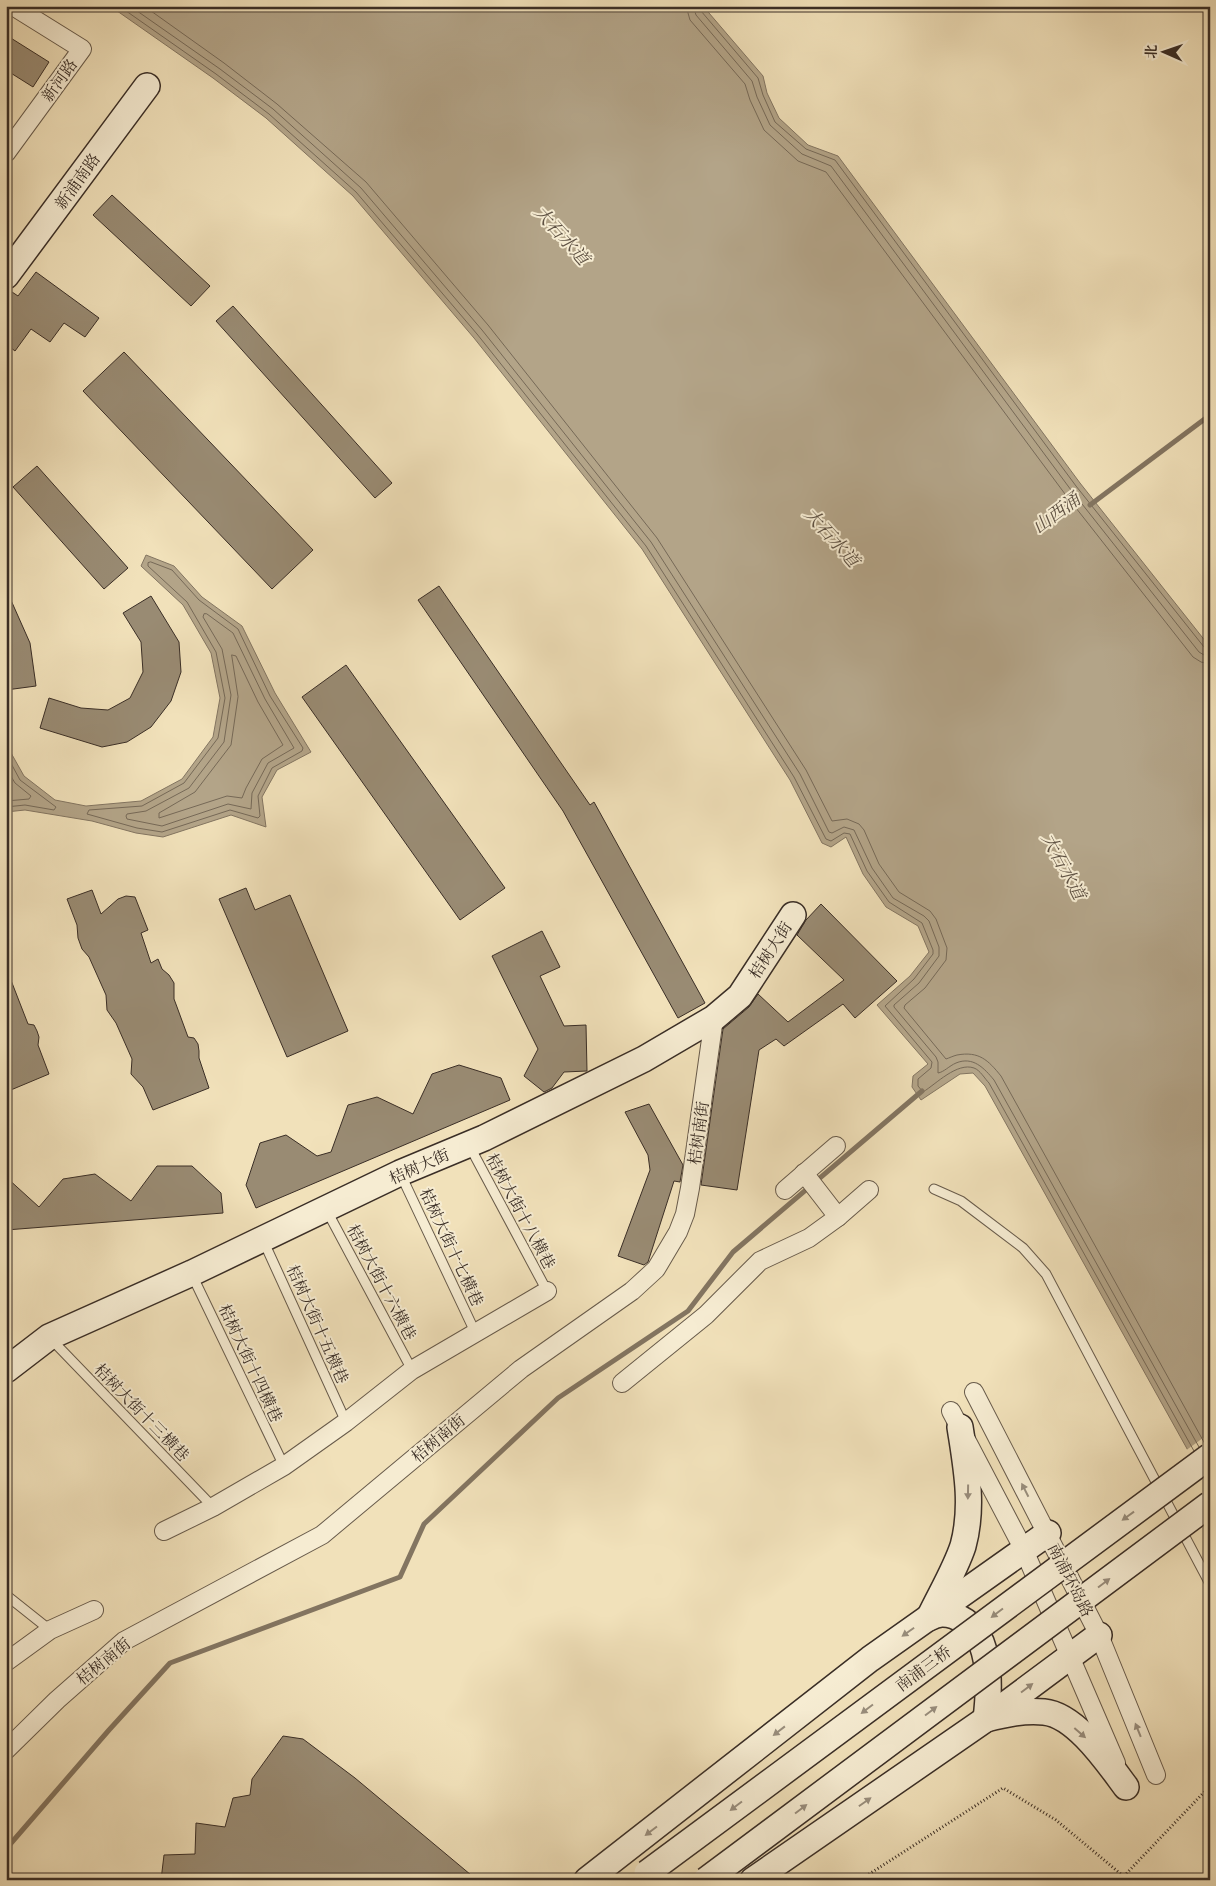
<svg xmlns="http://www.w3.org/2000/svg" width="1216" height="1886" font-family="'Gentium Book Plus','Noto Serif SC',serif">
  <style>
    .water { fill: #b3a488; stroke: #837561 }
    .pier { fill: #f1e1ba }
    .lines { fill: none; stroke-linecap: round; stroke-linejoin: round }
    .shore { stroke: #766957; stroke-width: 1 }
    .stream { stroke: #837561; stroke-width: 5 }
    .building { fill: #998b73; stroke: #3a2e26 }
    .lane-casing { stroke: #685b4b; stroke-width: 11 }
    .street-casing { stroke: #685b4b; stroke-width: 20 }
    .secondary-casing { stroke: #3a2e26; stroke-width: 28 }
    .path { stroke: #3a2e26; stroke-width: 3; stroke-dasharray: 1 2.5; stroke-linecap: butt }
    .lane { stroke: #f6ecd2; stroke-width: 9 }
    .street { stroke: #f6ecd2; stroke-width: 18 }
    .secondary { stroke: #f6ecd2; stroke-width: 25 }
    .secondary-bridge-casing { stroke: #3a2e26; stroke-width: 28; stroke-linecap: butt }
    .secondary-bridge { stroke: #f6ecd2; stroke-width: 25 }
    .oneway { fill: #988d7c }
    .labels { text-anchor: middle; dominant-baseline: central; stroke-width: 4; stroke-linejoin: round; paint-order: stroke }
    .street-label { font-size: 16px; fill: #3a2e26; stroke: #f6ecd2 }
    .water-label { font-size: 18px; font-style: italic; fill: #5e5143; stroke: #f6ecd2 }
  </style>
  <rect width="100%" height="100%" fill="#f1e1ba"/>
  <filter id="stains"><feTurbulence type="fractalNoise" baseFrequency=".004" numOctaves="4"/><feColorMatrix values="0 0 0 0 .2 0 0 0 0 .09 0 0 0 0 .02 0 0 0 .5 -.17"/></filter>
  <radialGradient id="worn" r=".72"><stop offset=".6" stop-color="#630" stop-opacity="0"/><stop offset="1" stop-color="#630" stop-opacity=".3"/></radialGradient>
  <g class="water">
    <path d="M110,6H703L763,76L767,93L779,118L808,145L838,156L1080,483L1210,647V1490L985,1086L973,1073L960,1074L921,1100L912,1087L913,1076L928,1064L877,1005L910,976L929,952L918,926L886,907L863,874L846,837L831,847L822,843L790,780L642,549L474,338L353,196L266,118L213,78Z"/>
    <path d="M146,555L174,566L202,597L242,626L275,693L311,752L277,770L262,797L266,827L231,815L163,837L136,833L92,821L25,810L6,812V744L24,776L55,800L86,806L141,801L182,779L213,737L220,698L211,653L183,605L141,566Z"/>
  </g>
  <path class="pier" d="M1210,1433V1493L1185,1451Z"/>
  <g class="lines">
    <g class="shore">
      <path d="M119,6L216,74L269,114L356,192L477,334L646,546L794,777L826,839L831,841L844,833L850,834L867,871L889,902L922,923L933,950V954L914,979L885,1006L932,1062L931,1068L918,1079V1086L923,1092C936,1084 957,1062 974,1068C980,1070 985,1079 989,1083L1194,1451"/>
      <path d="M130,6L220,69L273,109L361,188L482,330L651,542L800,774L829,832L832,833L844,827L854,830L872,868L893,898L924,916L929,921L939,947V956L919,983L894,1005V1007L936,1057L938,1062V1073C944,1072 949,1066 956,1063C973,1056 984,1068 994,1080L1199,1447"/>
      <path d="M144,6L224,63L277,104L366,182L488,325L657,538L806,770L832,821L847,819L859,824L864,830L879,864L899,892L930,911L936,919L947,948L946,960L925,988L905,1005L904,1008L946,1059C949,1058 953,1056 957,1055C979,1051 988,1060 1001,1076L1205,1444"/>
      <path d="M686,6L690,20L745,84L750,100L764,130L798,161L826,172L1065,494L1193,657L1201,662L1210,664"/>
      <path d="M693,6L696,15L752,81L757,97L770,125L802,154L831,166L1071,490L1199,652L1204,655L1210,656"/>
      <path d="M700,6L701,11L758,78L763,95L775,122L806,149L835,160L1076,486L1204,647L1210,650"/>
      <path d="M151,562L172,570L199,600L238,629L270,696L303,748L302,751L272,768L258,796L260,816L258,818L230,810L162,832L137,828L87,814L89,810L142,806L184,783L218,738L225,698L216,652L187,602L148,566V563Z"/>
      <path d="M207,614L233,633L265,699L294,748L268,763L252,793L251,809L228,804L162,826L127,819L126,816L127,814L146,811L189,788L224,742L231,695L222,649L203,617L204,614Z"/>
      <path d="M232,655L236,656L258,702L283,745L262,759L246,788L242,798L227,796L159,818V813L195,792L231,745L238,697Z"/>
      <path d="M6,754L20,780L56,807L54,810L25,805L6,807"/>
      <path d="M6,768L15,783L31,796L29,799L6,801"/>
    </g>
    <g class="stream">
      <path d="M1090,505L1210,415"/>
      <path d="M6,1849L109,1730L170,1663L400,1577L424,1524L558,1398L688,1311L733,1252L922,1091"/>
    </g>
  </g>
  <g class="building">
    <path d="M6,35L49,62L33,87L6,70Z"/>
    <path d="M112,195L210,286L191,306L93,215Z"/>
    <path d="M36,272L99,318L85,337L64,323L50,342L31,329L15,351L6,344V290H9L18,296Z"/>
    <path d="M233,306L392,483L375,498L216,321Z"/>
    <path d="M124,352L313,550L272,589L83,391Z"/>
    <path d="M37,466L128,568L104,589L13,487Z"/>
    <path d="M439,586L590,805L594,802L705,1003L678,1018L563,811L418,600Z"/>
    <path d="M6,589L30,643L36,686L6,690Z"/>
    <path d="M151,596L179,642L181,672L171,701L151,727L127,742L102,747L40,728L49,698L81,708L108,710L130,698L143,672L141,642L123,613Z"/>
    <path d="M346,665L505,888L460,920L302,697Z"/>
    <path d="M246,888L255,910L290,895L348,1031L287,1057L219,899Z"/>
    <path d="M92,890L101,914L118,899L126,896L135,897L148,930L141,933L151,963L158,959L162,969L169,975L174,983V999L177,1007L188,1037L194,1038L198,1044L199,1051V1058L209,1088L153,1110L143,1087L131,1074L132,1059L116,1023L107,1010L106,995L89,957L82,949L78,938L77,925L67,899Z"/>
    <path d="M821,904L897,981L855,1018L843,1004L784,1046L776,1039L759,1050L737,1190L701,1185L723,1029L749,1007L758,994L788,1022L844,980L797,935L806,920Z"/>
    <path d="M542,931L560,967L540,976L564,1026L586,1025L587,1071L564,1072L552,1088L544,1092L524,1076L538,1049L492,956Z"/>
    <path d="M7,970L28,1024L34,1025L37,1031L39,1037L38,1045L49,1074L6,1092Z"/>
    <path d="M459,1065L501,1078L510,1100L256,1208L246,1185L260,1143L286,1135L317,1156L331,1152L348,1105L377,1097L413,1114L432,1074Z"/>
    <path d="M649,1104L683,1165L680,1182L674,1181L648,1262L644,1265L618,1256L650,1170L648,1155L625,1112Z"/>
    <path d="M157,1166H192L221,1193L223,1213L6,1230V1177L39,1207L63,1179L95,1174L131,1201Z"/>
    <path d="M283,1736L303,1739L355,1778L477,1880H161L164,1855L195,1854L196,1823L225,1827L233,1798L250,1795L252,1779Z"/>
  </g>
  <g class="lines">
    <defs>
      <g id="lane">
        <path d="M470,1147L547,1291"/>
        <path d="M400,1173L476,1334"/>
        <path d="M934,1189L961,1201L1023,1248L1046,1274L1210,1584"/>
        <path d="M327,1211L412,1370"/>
        <path d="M263,1240L346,1422"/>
        <path d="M192,1275L284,1466"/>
        <path d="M50,1338L213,1507"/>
        <path d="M6,1595L50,1630"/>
      </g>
      <g id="street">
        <path d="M6,153L82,49L13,6"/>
        <path d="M804,1173L838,1217"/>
        <path d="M785,1190L836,1146"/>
        <path d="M622,1383L706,1315L760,1261L809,1238L838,1217L869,1190"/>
        <path d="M974,1392L1099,1635L1156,1775"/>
        <path d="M951,1411L1024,1550L1116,1763"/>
        <path d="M164,1531L213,1507L284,1466L346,1422L412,1370L547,1291"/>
        <path d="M6,1662L50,1630L94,1610"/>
        <path d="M6,1750L57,1700L124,1641L322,1535L521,1369L632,1291L656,1269L678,1232L685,1214L690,1188L714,1018"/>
      </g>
      <g id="secondary">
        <path d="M6,276L147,86"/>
        <path d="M6,1370L49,1337L192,1273L400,1173L484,1138L644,1059L714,1018L740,996L793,915"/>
        <path d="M930,1616C941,1593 955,1570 963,1546C974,1506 966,1466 960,1427"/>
        <path d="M929,1618C938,1613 945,1613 954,1616C993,1628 990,1687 986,1719C1006,1714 1024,1710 1044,1712C1076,1715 1108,1763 1126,1787"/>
        <path d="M587,1880L870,1659L1048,1533"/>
        <path d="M753,1880L986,1719L1099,1635"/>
      </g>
    </defs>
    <use href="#lane" class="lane-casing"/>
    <use href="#street" class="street-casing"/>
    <use href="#secondary" class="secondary-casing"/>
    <g class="path">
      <path d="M1124,1876L1210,1786"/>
      <path d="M860,1880L1003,1788L1056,1820L1128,1880"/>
    </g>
    <use href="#lane" class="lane"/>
    <use href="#street" class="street"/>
    <use href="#secondary" class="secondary"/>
    <defs>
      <g id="secondary-bridge">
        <path d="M647,1873L1210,1456"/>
        <path d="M706,1880L1210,1504"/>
      </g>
    </defs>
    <use href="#secondary-bridge" class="secondary-bridge-casing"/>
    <use href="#secondary-bridge" class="secondary-bridge"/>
  </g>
  <defs><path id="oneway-solid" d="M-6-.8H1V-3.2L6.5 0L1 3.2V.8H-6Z" transform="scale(1.25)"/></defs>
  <g class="oneway">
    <use href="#oneway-solid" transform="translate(1025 1490) rotate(-117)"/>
    <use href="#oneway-solid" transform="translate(968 1492) rotate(91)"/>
    <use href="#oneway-solid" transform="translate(1128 1516) rotate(144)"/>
    <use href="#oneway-solid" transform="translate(1104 1583) rotate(-37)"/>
    <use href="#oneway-solid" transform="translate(997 1613) rotate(143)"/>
    <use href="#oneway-solid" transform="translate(908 1632) rotate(145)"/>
    <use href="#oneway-solid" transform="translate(1027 1688) rotate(-37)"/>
    <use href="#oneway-solid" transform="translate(867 1709) rotate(143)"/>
    <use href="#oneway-solid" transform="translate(931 1711) rotate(-37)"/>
    <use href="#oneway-solid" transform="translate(1138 1730) rotate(-112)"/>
    <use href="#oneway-solid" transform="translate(779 1731) rotate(142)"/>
    <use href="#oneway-solid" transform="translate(1080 1733) rotate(41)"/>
    <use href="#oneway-solid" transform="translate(865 1802) rotate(-35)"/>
    <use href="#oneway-solid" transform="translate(736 1806) rotate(143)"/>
    <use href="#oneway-solid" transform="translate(801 1809) rotate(-37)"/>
    <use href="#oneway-solid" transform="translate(651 1831) rotate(143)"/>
  </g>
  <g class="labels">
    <g class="street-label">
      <text transform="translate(59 80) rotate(-54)">新河路</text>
      <text transform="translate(77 181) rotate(-54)">新浦南路</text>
      <text transform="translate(770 950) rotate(-57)">桔树大街</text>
      <text transform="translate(698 1133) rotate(-82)">桔树南街</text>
      <text transform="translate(419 1166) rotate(-24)">桔树大街</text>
      <text transform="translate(521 1211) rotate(62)">桔树大街十八横巷</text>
      <text transform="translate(452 1247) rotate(65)">桔树大街十七横巷</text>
      <text transform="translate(382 1282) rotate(62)">桔树大街十六横巷</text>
      <text transform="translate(318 1324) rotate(66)">桔树大街十五横巷</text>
      <text transform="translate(251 1363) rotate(65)">桔树大街十四横巷</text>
      <text transform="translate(142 1412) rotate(46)">桔树大街十三横巷</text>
      <text transform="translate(438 1438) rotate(-40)">桔树南街</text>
      <text transform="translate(1071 1580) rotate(63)">南浦环岛路</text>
      <text transform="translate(103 1661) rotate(-39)">桔树南街</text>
      <text transform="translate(923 1668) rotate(-37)">南浦三桥</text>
    </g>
    <g class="water-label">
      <text transform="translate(562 235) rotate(48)">大石水道</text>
      <text transform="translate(1056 513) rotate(-37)">山西涌</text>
      <text transform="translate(832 537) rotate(48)">大石水道</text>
      <text transform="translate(1064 866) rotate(62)">大石水道</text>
    </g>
  </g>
  <rect width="1216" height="1886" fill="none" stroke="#f1e1ba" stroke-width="25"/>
  <rect x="8" y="8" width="1201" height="1871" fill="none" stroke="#3a2e26" stroke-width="2.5"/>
  <rect x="12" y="12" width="1191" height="1861" fill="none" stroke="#3a2e26"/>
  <g transform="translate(1164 52) rotate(272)" stroke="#f6ecd2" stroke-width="4" paint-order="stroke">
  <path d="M0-4L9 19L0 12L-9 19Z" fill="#3a2e26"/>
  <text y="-8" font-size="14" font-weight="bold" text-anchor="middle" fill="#3a2e26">北</text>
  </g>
  <rect width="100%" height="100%" filter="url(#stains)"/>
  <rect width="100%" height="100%" fill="url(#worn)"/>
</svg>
